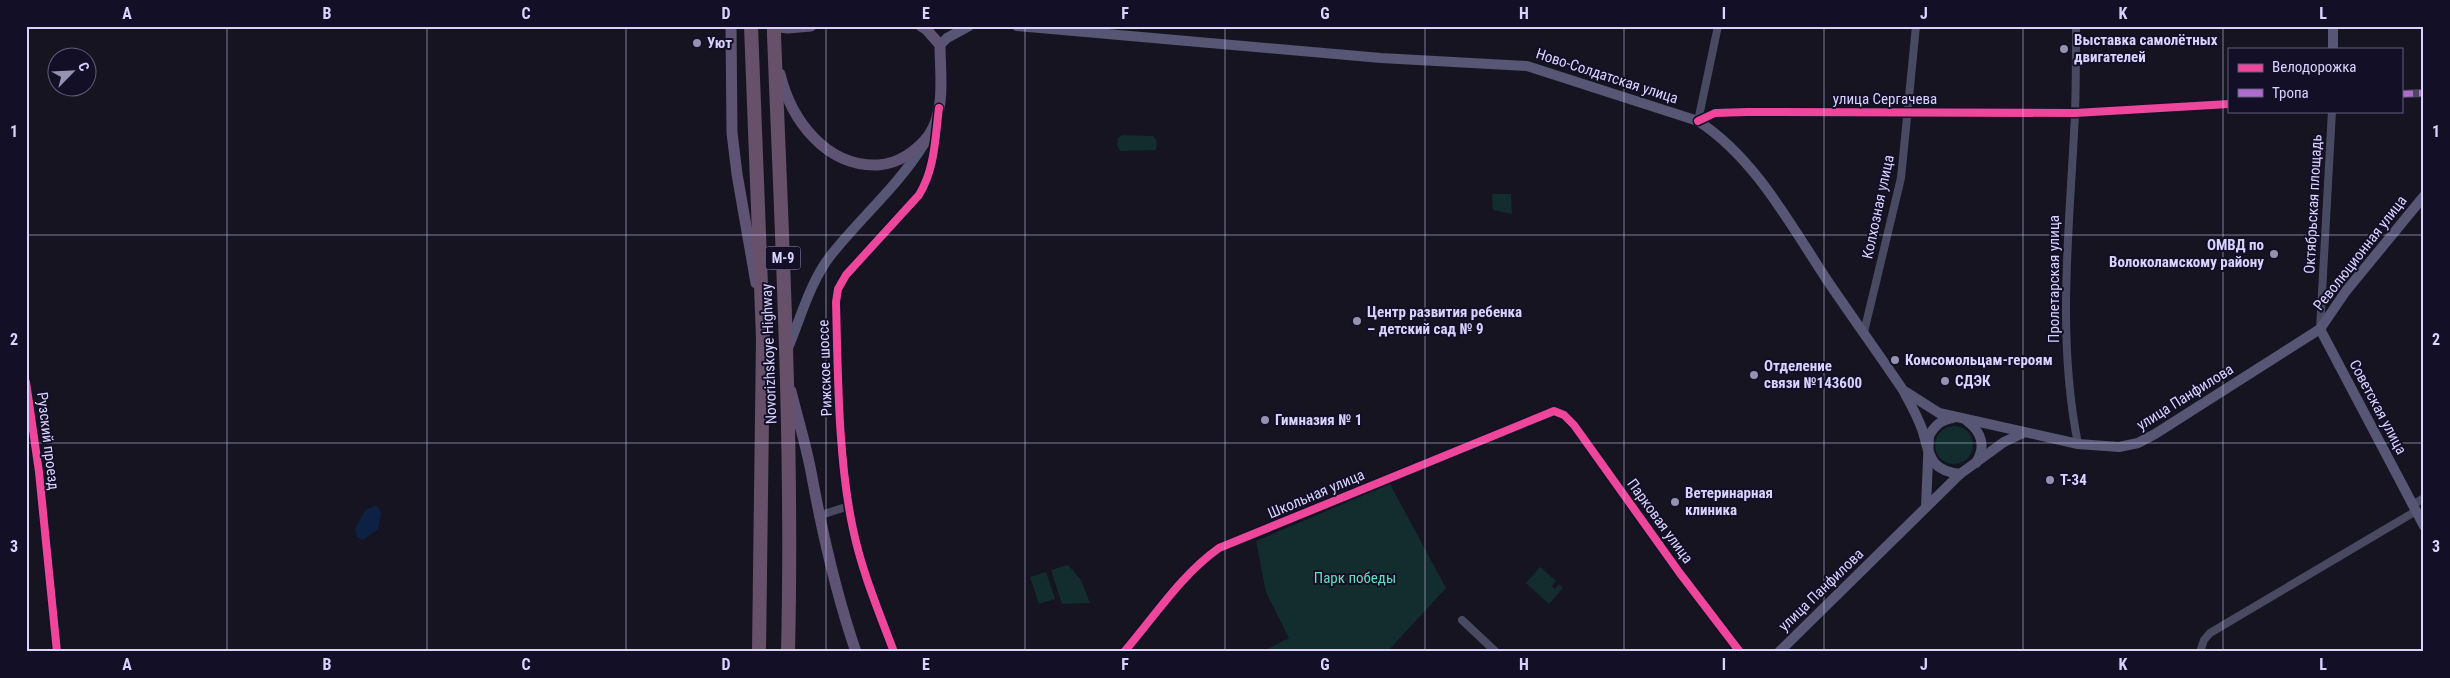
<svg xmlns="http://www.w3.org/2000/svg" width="2450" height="678" font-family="'Roboto Condensed',sans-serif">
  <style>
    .green { fill: #132c2d }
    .water { fill: #0d2144 }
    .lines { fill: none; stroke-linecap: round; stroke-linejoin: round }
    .street { stroke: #4a4962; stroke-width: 8 }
    .secondary { stroke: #575674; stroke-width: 10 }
    .primary { stroke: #5e5373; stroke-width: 11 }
    .highway { stroke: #67516a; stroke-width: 14 }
    .highway-bridge { stroke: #67516a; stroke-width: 14 }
    .quiet { stroke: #b06ccc; stroke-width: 6; stroke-dasharray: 12 6; stroke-linecap: butt }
    .cycleway-casing { stroke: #130f26; stroke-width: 11 }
    .cycleway { stroke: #ed469a; stroke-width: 8 }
    .grid { fill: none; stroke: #d9d4ff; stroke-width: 1; stroke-opacity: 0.55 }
    .poi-dot { fill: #9591b1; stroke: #130f26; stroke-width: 2 }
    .labels { text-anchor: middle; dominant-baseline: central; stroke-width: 4; stroke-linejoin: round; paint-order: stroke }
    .shield { fill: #130f26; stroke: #9e99be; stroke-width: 1 }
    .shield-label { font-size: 14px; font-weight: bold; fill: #d9d4ff }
    .poi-label { font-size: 15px; font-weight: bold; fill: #d9d4ff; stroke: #130f26; text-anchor: start }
    .street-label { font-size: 15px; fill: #d9d4ff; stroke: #130f26 }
    .park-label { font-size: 15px; fill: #5fe0c0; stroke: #130f26 }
    .neatline { fill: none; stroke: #d9d4ff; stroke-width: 2 }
    .grid-label { font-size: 16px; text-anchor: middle; font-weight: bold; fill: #d9d4ff }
  </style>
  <rect width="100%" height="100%" fill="#161421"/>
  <g class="green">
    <path d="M1122,135L1153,136L1157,141L1156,150L1121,151L1117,146L1118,138Z"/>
    <path d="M1492,194H1511L1512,214L1493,210Z"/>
    <circle cx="1954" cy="445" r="19"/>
    <path d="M1390,484L1446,588L1387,652H1262L1289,638L1266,592L1256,541Z"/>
    <path d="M1068,565L1081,580L1090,603L1062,604L1051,570Z"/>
    <path d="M1540,567L1556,581L1552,586L1555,589L1559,584L1563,588L1549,604L1526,583Z"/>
    <path d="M1046,572L1055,599L1039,604L1030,577Z"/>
  </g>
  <path class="water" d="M375,506L379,508L381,512L378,529L363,540L357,537L355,529L365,510Z"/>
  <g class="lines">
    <g class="street">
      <path d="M2076,26C2076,55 2076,85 2075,114C2070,224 2056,334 2078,444"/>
      <path d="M2401,94L2424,93"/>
      <path d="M1698,121L1718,26"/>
      <path d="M2320,329L2332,111"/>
      <path d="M1864,332L1901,178L1916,26"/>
      <path d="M2412,505L2424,498"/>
      <path d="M818,516L849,506"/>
      <path d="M1462,620L1496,652"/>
      <path d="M894,652C879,612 862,572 853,529C838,459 838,375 836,302L838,289L846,275L919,195L928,180L932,164L937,126"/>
      <path d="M1124,652C1155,616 1181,575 1219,548L1554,411L1564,415L1574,425L1679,572L1740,652"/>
      <path d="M2200,652L2204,640L2210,633L2416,511"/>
    </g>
    <g class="secondary">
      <path d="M1017,26L1381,58L1527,66L1698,121C1755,158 1790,224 1827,280C1852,317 1878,353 1903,390C1910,403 1917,415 1922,429C1930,454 1928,470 1960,474"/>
      <path d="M940,45L947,38L969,26"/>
      <path d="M2333,49V26"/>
      <path d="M1698,121L1715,113L1747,112L2075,113L2229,104"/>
      <path d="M2320,329L2424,526"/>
      <path d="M788,348C801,317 810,282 831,255C861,217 898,186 924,144"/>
      <path d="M26,382L39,472L57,652"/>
      <path d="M1906,392L1939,413L2078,444L2119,447L2138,443L2155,434L2320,329L2346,291L2424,196"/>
      <path d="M1967,421C1982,432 1986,447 1976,463"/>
      <path d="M1926,507L1929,436C1935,425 1941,420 1953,418"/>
      <path d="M1779,652L1960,474L2004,442L2023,433"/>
    </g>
    <g class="primary">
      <path d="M731,26L732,133L737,174L756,283"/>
      <path d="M771,26L788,28L811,26"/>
      <path d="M780,74C791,120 826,167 878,165C898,164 917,151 929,135C946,110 940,73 940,45L926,29L921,26"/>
      <path d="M791,391C798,420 807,448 812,477C823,536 836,594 856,652"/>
    </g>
    <g class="highway">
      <path d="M751,26L763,338L759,652"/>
      <path d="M774,35C782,240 793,446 788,652"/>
    </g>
    <path class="highway-bridge" d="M774,26V35"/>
    <path class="quiet" d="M2401,94L2424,93"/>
    <defs>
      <g id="cycleway">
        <path d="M1698,121L1715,113L1747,112L2075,113L2229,104"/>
        <path d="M26,382L39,472L57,652"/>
        <path d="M894,652C879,612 862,572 853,529C838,459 838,375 836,302L838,289L846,275L919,195C935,169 935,139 939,108"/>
        <path d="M1124,652C1155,616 1181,575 1219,548L1554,411L1564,415L1574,425L1679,572L1740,652"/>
      </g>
    </defs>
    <use href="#cycleway" class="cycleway-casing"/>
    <use href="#cycleway" class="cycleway"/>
  </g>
  <path class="grid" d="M227,26V652M427,26V652M626,26V652M826,26V652M1025,26V652M1225,26V652M1425,26V652M1624,26V652M1824,26V652M2023,26V652M2223,26V652M26,235H2424M26,443H2424"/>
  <g class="poi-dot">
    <circle cx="697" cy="43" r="5"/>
    <circle cx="2064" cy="49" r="5"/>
    <circle cx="2274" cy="254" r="5"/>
    <circle cx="1357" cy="321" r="5"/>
    <circle cx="1895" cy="360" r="5"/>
    <circle cx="1754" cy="375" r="5"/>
    <circle cx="1945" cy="381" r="5"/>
    <circle cx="1265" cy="420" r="5"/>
    <circle cx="2050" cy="480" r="5"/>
    <circle cx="1675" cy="502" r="5"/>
  </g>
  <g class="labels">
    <rect class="shield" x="765.5" y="246.5" width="35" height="23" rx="4"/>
    <g class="shield-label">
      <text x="783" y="258">М-9</text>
    </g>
    <g class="poi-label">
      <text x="2074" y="40">Выставка самолётных<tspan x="2074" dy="17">двигателей</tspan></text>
      <text x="707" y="43">Уют</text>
      <text x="2264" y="245" text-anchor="end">ОМВД по<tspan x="2264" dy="17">Волоколамскому району</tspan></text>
      <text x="1367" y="312">Центр развития ребенка<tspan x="1367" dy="17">– детский сад № 9</tspan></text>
      <text x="1905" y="360">Комсомольцам-героям</text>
      <text x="1764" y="366">Отделение<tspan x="1764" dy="17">связи №143600</tspan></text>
      <text x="1955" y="381">СДЭК</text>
      <text x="1275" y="420">Гимназия № 1</text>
      <text x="2060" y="480">Т-34</text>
      <text x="1685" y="493">Ветеринарная<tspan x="1685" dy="17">клиника</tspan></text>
    </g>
    <g class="street-label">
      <text transform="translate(1607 76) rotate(18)">Ново-Солдатская улица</text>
      <text x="1885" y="99">улица Сергачева</text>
      <text transform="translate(2313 204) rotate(-87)">Октябрьская площадь</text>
      <text transform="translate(1878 207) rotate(-78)">Колхозная улица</text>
      <text transform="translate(2360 253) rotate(-52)">Революционная улица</text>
      <text transform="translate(2054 279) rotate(-90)">Пролетарская улица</text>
      <text transform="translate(769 354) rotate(-92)">Novorizhskoye Highway</text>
      <text transform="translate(825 368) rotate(-92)">Рижское шоссе</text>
      <text transform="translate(2185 397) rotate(-32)">улица Панфилова</text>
      <text transform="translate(2378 407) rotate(62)">Советская улица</text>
      <text transform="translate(48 441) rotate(83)">Рузский проезд</text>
      <text transform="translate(1316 494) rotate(-23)">Школьная улица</text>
      <text transform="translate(1660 521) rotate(54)">Парковая улица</text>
      <text transform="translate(1821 590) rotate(-44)">улица Панфилова</text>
    </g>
    <g class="park-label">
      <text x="1355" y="578">Парк победы</text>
    </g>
  </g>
  <rect width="2450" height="678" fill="none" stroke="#130f26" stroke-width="55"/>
  <rect x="2228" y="48" width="175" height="65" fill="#130f26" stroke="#625e7d"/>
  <rect x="2238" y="64" width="25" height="8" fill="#ed469a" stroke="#625e7d"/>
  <text x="2272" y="72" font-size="15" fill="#d9d4ff">Велодорожка</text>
  <rect x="2238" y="89" width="25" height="8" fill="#b06ccc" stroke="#625e7d"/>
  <text x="2272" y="98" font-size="15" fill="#d9d4ff">Тропа</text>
  <g transform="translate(72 72) rotate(66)"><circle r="24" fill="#130f26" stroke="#625e7d"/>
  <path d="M0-4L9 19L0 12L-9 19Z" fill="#9591b1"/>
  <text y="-8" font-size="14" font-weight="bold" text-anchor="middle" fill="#d9d4ff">С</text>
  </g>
  <rect x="28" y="28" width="2394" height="622" class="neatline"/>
  <g class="grid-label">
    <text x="127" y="19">A</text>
    <text x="327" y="19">B</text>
    <text x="526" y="19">C</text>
    <text x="726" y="19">D</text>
    <text x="926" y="19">E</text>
    <text x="1125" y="19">F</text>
    <text x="1325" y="19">G</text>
    <text x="1524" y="19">H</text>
    <text x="1724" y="19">I</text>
    <text x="1924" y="19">J</text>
    <text x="2123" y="19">K</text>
    <text x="2323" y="19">L</text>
    <text x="14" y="137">1</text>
    <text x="2436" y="137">1</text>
    <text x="14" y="345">2</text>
    <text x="2436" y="345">2</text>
    <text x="14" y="552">3</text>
    <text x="2436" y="552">3</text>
    <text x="127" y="670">A</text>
    <text x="327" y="670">B</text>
    <text x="526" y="670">C</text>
    <text x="726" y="670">D</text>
    <text x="926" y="670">E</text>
    <text x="1125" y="670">F</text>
    <text x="1325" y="670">G</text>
    <text x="1524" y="670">H</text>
    <text x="1724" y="670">I</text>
    <text x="1924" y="670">J</text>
    <text x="2123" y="670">K</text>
    <text x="2323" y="670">L</text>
  </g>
</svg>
